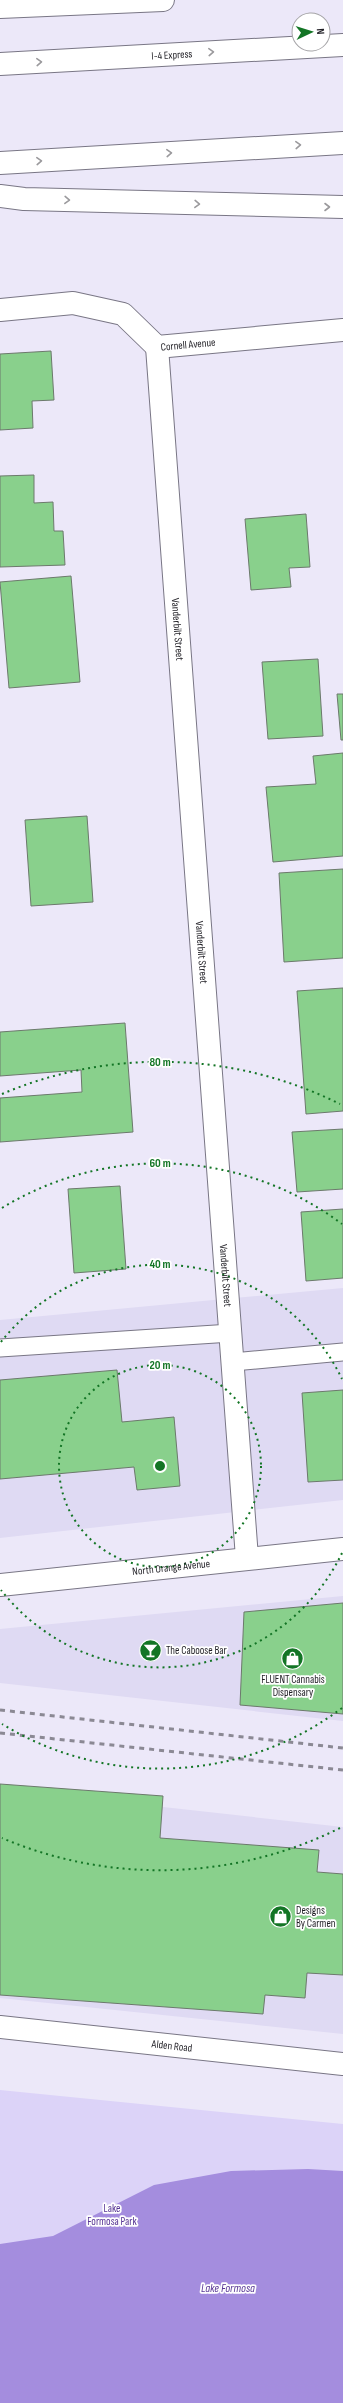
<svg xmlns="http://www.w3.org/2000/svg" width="343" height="2403" font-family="'Sofia Sans Condensed',sans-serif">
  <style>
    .built { fill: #dfdaf3 }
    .green { fill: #dcd3f8 }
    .water { fill: #a48dde }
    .building { fill: #89d08c; stroke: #6c796c }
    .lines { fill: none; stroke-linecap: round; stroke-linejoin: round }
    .service-casing { stroke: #797685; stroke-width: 19 }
    .minor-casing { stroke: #797685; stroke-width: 24 }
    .tertiary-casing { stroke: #797685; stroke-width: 24 }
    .primary-casing { stroke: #797685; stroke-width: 24 }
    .motorway-casing { stroke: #797685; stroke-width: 24 }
    .service { stroke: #fff; stroke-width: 17 }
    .minor { stroke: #fff; stroke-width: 22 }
    .tertiary { stroke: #fff; stroke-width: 22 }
    .primary { stroke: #fff; stroke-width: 22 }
    .motorway { stroke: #fff; stroke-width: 22 }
    .rail { stroke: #8b8994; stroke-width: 3; stroke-dasharray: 5 5; stroke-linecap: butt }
    .oneway { stroke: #9b9a9d }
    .ring { fill: none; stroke: #137525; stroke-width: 2; stroke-dasharray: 2 4 }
    .labels { text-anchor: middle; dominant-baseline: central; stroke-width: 3.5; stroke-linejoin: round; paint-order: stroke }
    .street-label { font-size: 11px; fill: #201f25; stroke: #fff }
    .poi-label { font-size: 11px; fill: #201f25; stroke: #fff; text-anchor: start }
    .park-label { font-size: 11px; fill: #563493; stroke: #fff }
    .water-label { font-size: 12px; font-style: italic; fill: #583695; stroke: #fff }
    .centre { fill: #137525; stroke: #fff; stroke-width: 2 }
    .ring-label { font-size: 12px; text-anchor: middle; font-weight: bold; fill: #137525; stroke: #fff; stroke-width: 3.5; stroke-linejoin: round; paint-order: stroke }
  </style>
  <rect width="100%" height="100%" fill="#ece8f9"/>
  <g class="built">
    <path d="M343,1288V1500L0,1538V1320Z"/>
    <path d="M343,1596V1721L0,1683V1629Z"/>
    <path d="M0,1789L343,1827V2034L0,1998Z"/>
  </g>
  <path class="green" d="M0,2090L343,2124V2280L0,2353Z"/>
  <path class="water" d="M308,2169L343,2171V2403H0V2244L53,2236L154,2185L231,2171Z"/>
  <g class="building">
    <path d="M51,351L54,400L32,401L33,428L0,430V354Z"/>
    <path d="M34,475V503L53,502L54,531H63L65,565L0,567V476Z"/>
    <path d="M306,514L310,567L289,568L291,587L251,590L245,519Z"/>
    <path d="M71,576L80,682L9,688L0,582Z"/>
    <path d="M318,659L323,736L268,739L262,662Z"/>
    <path d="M337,694H343V740H341Z"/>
    <path d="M343,753V856L273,862L266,787L316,784L313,756Z"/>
    <path d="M87,816L93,902L31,906L25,820Z"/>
    <path d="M343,869V958L284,962L279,873Z"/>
    <path d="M343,988V1111L306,1114L297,991Z"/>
    <path d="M125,1023L133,1132L0,1142V1098L82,1092L81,1070L0,1076V1032Z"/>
    <path d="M343,1129V1189L297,1192L292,1132Z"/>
    <path d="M120,1186L126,1269L74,1273L68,1189Z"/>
    <path d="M343,1209V1278L306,1281L301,1212Z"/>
    <path d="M117,1370L122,1422L174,1417L180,1486L137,1490L134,1467L0,1479V1380Z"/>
    <path d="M343,1390V1480L308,1482L302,1393Z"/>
    <path d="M343,1603V1714L240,1705L244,1612Z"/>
    <path d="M0,1784L163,1796L160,1838L319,1850L317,1872L343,1874V1975L307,1973L305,1998L265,1995L263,2014L0,1995Z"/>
  </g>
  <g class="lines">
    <defs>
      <g id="service">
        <path d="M0,1348L231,1333"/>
        <path d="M233,1362L343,1352"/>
      </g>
      <g id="minor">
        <path id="s1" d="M0,310L73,303L123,314L157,347L343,330"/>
        <path id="s2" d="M157,347L247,1558"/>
      </g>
      <g id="tertiary">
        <path id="s3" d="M0,2027L343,2064"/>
      </g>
      <g id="primary">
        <path id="s4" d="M0,1585L343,1549"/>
      </g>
      <g id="motorway">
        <path d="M0,7L163,0"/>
        <path id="s5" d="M0,64L343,45"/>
        <path d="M0,163L343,143"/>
        <path d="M0,196L24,199L343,207"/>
      </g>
    </defs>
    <use href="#service" class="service-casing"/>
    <use href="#minor" class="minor-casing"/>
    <use href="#tertiary" class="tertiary-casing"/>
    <use href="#primary" class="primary-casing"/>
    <use href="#motorway" class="motorway-casing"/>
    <use href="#service" class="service"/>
    <use href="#minor" class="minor"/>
    <use href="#tertiary" class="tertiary"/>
    <use href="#primary" class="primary"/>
    <use href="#motorway" class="motorway"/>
    <g class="rail">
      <path d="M0,1710L343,1748"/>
      <path d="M0,1733L343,1770"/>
    </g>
  </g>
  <defs><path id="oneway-chevron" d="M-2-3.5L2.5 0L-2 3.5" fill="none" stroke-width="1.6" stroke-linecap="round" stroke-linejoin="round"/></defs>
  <g class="oneway">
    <use href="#oneway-chevron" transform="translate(211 52) rotate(-3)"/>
    <use href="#oneway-chevron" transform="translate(39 62) rotate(-3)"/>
    <use href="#oneway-chevron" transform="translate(298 145) rotate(-3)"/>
    <use href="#oneway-chevron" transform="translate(169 153) rotate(-3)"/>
    <use href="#oneway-chevron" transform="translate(39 161) rotate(-3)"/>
    <use href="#oneway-chevron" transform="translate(67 200) rotate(2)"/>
    <use href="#oneway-chevron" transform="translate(197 204) rotate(2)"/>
    <use href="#oneway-chevron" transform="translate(327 207)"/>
  </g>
  <g class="ring">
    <circle cx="160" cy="1466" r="101"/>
    <path d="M342 1553A202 202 0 0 1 1 1590M1 1342A202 202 0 0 1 342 1379"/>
    <path d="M342 1708A303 303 0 0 1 2 1724M2 1208A303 303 0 0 1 342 1224"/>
    <path d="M340 1828A404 404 0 0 1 2 1838M2 1094A404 404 0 0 1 340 1104"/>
  </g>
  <defs>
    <symbol id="bar-disc" viewBox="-11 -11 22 22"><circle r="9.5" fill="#137525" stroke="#fff"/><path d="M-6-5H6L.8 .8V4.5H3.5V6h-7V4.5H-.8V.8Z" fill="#fff"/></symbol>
    <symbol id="shop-disc" viewBox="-11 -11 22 22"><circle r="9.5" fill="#137525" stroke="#fff"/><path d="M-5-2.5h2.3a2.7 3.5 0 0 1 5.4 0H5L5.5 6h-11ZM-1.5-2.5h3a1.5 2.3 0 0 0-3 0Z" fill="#fff"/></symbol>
  </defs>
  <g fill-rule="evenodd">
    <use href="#bar-disc" x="138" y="1638" width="25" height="25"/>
    <use href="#shop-disc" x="280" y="1646" width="25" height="25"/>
    <use href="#shop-disc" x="268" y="1904" width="25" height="25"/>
  </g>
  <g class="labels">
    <g class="street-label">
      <text stroke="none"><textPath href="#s5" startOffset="172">I-4 Express</textPath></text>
      <text stroke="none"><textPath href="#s1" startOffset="203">Cornell Avenue</textPath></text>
      <text stroke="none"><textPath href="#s2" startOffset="283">Vanderbilt Street</textPath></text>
      <text stroke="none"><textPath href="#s2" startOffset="607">Vanderbilt Street</textPath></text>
      <text stroke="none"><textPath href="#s2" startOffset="931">Vanderbilt Street</textPath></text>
      <text stroke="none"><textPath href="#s4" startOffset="172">North Orange Avenue</textPath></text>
      <text stroke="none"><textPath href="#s3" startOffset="173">Alden Road</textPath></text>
    </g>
    <g class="poi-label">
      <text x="166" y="1650">The Caboose Bar</text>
      <text x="293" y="1679" text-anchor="middle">FLUENT Cannabis<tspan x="293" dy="13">Dispensary</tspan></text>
      <text x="296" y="1910">Designs<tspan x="296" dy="13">By Carmen</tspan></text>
    </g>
    <g class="park-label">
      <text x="112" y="2208">Lake<tspan x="112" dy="13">Formosa Park</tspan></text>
    </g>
    <g class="water-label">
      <text x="228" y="2288">Lake Formosa</text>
    </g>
  </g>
  <circle cx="160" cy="1466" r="6" class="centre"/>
  <g class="ring-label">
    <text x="160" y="1066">80 m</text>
    <text x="160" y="1167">60 m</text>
    <text x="160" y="1268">40 m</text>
    <text x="160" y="1369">20 m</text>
  </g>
  <g transform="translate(311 32) rotate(86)"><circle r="19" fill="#ffffff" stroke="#a6a5a8"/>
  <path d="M0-3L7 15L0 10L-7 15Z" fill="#137525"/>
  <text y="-6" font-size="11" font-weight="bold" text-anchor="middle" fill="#201f25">N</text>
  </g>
</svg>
